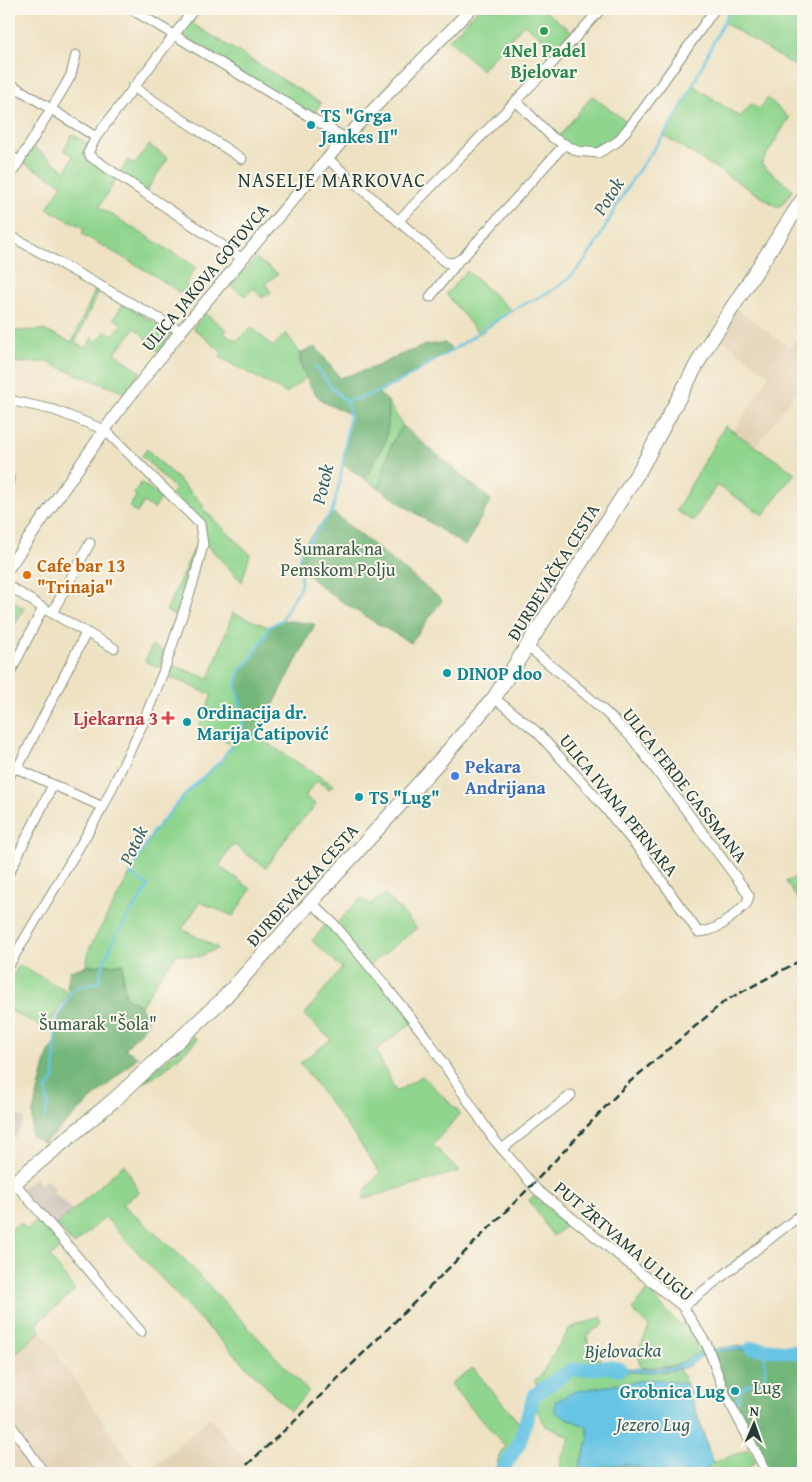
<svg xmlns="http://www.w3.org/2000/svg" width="812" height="1482" font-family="'Gentium Book Plus',serif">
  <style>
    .built { fill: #e3d2b5 }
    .industrial { fill: #cbc3b8 }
    .green { fill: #8fd58e; stroke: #578961 }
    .forest { fill: #73b679; stroke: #497a56 }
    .water { fill: #66c4e4; stroke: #42808c }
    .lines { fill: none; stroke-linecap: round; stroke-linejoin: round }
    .stream { stroke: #66c4e4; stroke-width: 2.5 }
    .river { stroke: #66c4e4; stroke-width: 14 }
    .minor-casing { stroke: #86907c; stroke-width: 11 }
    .tertiary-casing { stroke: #86907c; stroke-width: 13 }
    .primary-casing { stroke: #86907c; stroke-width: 16 }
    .minor { stroke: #fff; stroke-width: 9 }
    .tertiary { stroke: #fff; stroke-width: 11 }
    .primary { stroke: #fff; stroke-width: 14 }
    .rail { stroke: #1f3d34; stroke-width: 2.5; stroke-dasharray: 8 4; stroke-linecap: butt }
    .leisure-dot { fill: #2e9e5b; stroke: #fbf7ec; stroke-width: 2 }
    .culture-dot { fill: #0f9aa8; stroke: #fbf7ec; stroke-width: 2 }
    .food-dot { fill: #e8710a; stroke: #fbf7ec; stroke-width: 2 }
    .health-dot { fill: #e0444e; stroke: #fbf7ec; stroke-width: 2 }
    .shop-dot { fill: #3f7fe0; stroke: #fbf7ec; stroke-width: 2 }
    .labels { text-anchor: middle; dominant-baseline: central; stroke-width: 4; stroke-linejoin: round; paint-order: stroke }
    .leisure-label { font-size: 18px; font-weight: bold; fill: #27864d; stroke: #fbf7ec }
    .culture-label { font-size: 18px; font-weight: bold; fill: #0d838f; stroke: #fbf7ec; text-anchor: start }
    .street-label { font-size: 18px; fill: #1f3d34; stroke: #fbf7ec }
    .park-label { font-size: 18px; fill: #355b46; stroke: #fbf7ec }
    .food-label { font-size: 18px; font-weight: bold; fill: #c56008; stroke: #fbf7ec; text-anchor: start }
    .health-label { font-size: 18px; font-weight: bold; fill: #be3a42; stroke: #fbf7ec; text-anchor: end }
    .shop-label { font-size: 18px; font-weight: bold; fill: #366cbe; stroke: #fbf7ec; text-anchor: start }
    .water-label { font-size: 19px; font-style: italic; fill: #315f60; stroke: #fbf7ec }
    .quarter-label { font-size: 20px; letter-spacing: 1px; fill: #1f3d34; stroke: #fbf7ec }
  </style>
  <rect width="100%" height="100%" fill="#fbf7ec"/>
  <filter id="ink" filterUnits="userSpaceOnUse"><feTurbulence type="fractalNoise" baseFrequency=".02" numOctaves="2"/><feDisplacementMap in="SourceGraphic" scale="10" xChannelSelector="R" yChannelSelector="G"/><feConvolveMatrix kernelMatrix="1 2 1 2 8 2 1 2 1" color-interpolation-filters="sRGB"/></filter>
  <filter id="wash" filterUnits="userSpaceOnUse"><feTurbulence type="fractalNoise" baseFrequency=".0096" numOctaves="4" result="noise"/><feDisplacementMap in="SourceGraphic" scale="20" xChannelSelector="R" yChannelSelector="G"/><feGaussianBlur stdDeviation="1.12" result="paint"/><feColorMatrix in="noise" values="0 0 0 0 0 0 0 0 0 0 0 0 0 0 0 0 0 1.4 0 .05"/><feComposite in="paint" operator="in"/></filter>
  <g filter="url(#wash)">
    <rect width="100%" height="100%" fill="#eee2c3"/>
    <g class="built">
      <path d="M733,306L790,348L801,333L803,335V382L756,447L734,432L769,375L715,334Z"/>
      <path d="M41,1331L108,1429L138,1473H9V1359Z"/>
      <path d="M210,1417L248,1464L238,1473H148Z"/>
    </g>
    <g class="industrial">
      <path d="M9,1111L25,1119L15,1138L9,1134Z"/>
      <path d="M35,1178L41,1185L46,1180L55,1188L53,1191L73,1211L53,1228L20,1189Z"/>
    </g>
    <g class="green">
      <path d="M478,9H542L578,36L562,54L524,24L482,70L449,40Z"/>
      <path d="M731,9H803V71L723,22Z"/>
      <path d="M185,19L321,103L312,116L257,84L178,32Z"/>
      <path d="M693,85L740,117L751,104L759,109L768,98L789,118L761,164L793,190L779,208L663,135L673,121Z"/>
      <path d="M592,96L631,125L598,153L577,151L556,140Z"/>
      <path d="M72,134L90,145L88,153L119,175L128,160L134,165L149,145L168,158L145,193L119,175L99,207L196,267L185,285L198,294L193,301L152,274L82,234L84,228L47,209L62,184L20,161L29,144L66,171L73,156L64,150Z"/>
      <path d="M256,258L278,274L265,284L271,292L262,298L254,288L245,296L231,286Z"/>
      <path d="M467,271L512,311L479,334L446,294Z"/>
      <path d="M98,284L101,286L75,343L86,348L92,338L97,341L106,331L113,335L122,324L114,318L123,304L172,333L159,353L154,346L135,328L115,353L141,372L125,393L46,362L9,363V331L43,330L72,342Z"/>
      <path d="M205,313L227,330L224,333L237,341L252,327L273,347L286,333L300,353V364L307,377L286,393L219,357L223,353L193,328Z"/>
      <path d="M387,400L403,426C389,442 385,467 378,488L365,479L386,440L389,416Z"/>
      <path d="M725,426L795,473L763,515L717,485L693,521L676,511Z"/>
      <path d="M147,449L204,505L202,508L250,554L242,582L209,547L203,545L200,524L170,494L175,489L142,456Z"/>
      <path d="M141,483L162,497L154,509L144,502L137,513L129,507L136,497L134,493Z"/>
      <path d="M197,543L201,544L197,563L178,617L166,611Z"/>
      <path d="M9,599L24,608L9,635Z"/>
      <path d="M233,613L269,627L266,635L248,663L238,698L244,716L243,728L333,785L329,789L317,781L305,796L316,805L288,835L266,868L233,844L219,866L251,889L233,916L200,902L182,929L218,948L198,957L177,954L160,976L141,1006L126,997L123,982V964L86,966L90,947L153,832L189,790L221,761L233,744L198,729L212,695L163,674L167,663L209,679Z"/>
      <path d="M152,646L165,652L159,668L145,661Z"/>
      <path d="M803,873V907L786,882Z"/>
      <path d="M385,894L417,928L369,966L414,1022L376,1050L396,1092L422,1076L460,1113L433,1145L460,1171L363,1199L366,1189L380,1173L362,1146L300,1063L332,1039L325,1034L304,1015L342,968L312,941L328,922L335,925L361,898L370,904Z"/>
      <path d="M19,965L69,992L47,1029L9,1010V983Z"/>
      <path d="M194,1036L197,1040C186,1050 154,1083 141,1082Z"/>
      <path d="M124,1164L139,1192L122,1204L183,1258L305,1388L309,1391L290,1411L188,1307L105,1217L74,1245L57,1225Z"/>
      <path d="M534,1196L567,1225L553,1236L529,1200Z"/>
      <path d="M44,1217L65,1243L50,1257L75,1290L36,1324L41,1331L9,1359V1231L20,1223L27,1229Z"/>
      <path d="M647,1290L680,1325L688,1319L707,1351L691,1357L675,1366L641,1368L637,1354L649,1327L632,1310Z"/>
      <path d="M602,1317L604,1324L587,1335L591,1359L601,1358L602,1368C627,1375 654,1371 679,1369L687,1384L653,1379L560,1415L587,1427L589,1439L580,1462L586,1472L608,1465H626L671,1473H560L561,1459L570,1437L546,1426L536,1409L527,1416L519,1444L500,1473H494L501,1451L506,1447L450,1384L473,1368L520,1424L534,1395L540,1390L534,1381L542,1373L570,1328Z"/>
      <path d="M749,1449L756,1462L738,1473H697H702L713,1463Z"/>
    </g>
    <g class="forest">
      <path d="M445,343L452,350L403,380L378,393L387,400L389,416L386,440L365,479L342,464L350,414C342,410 332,407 324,402C311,393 300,368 300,353L316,347L340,378L375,367L400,355L427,345Z"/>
      <path d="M403,426L491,500L465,546L378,488C385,467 389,442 403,426Z"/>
      <path d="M332,512L442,600L411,643C391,631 297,581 299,559C300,545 323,522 332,512Z"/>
      <path d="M282,620L315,624L257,737L243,728L244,716L236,687L239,671L248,663L258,648L266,635L269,627Z"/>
      <path d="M123,964V982L126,997L141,1006L148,1023L125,1049L138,1057L44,1143L31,1136L33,1113L38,1092L47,1057L55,1041L56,1022L71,992L67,987L70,971L86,966Z"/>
      <path d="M732,1349L803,1350V1473H771L742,1423L720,1372L713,1352Z"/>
    </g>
    <g class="water">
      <path d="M744,1346L770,1350C750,1351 724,1348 705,1355C697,1358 691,1366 682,1368C663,1374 621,1373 602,1368C623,1366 656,1372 675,1366C681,1364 686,1359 692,1356C710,1348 725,1347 744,1346Z"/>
      <path d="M653,1379L687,1384L713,1463L701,1473H671L626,1465H608L586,1473L579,1467L589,1439L587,1427L560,1415L555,1411V1402L576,1391Z"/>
    </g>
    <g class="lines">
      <g class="stream">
        <path d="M316,367L334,390L346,401"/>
        <path d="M45,1117L48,1106L46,1090L54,1079L56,1022L71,992L78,987L99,982C104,948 128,918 147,889L148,886L130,874L153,832L189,790L221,761L243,728L244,716L236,687L239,671L248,663L258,648L266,635L269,627L282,620L289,606L299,590L301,583L299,558L303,549L332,512L340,481L350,414L346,401C386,395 418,370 451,351C472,338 491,324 511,311C528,301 549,295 564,282C592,260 605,225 623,195C638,168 658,145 674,120C696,84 710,44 731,9"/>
        <path d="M736,1408C738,1399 739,1387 750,1384C756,1382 760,1383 765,1379V1358L763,1349"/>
      </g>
      <g class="river">
        <path d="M752,1348L803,1353"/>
        <path d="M500,1473L519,1444L534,1395L571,1370L607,1367L620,1369"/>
      </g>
    </g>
  </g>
  <g filter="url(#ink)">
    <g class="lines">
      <defs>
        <g id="minor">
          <path d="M131,9L345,138"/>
          <path d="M9,83L96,137L88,153L91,157L243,259"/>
          <path d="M133,87L242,159"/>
          <path d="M516,101L553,138L577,151L598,153L617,142L642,111L715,9"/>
          <path d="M96,137L194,9"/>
          <path d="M9,155L19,161"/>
          <path d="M328,159L445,262C454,264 457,262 464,256L565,144"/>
          <path d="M9,178L65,86L71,75L76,55"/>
          <path d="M398,221L547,69L601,9"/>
          <path d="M9,235L181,331"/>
          <path d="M430,297L457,263"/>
          <path d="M9,400L54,410L105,430L200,524L203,545L194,580L164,670L143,723L103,807L9,965"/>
          <path d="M9,478V480"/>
          <path d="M9,586L43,608L9,675"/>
          <path d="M43,608L114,648"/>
          <path d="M52,613L90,543"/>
          <path d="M494,698L537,732L595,796L643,854L698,932C718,932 733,916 747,903L749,896L744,888L632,738C600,705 564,676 528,647"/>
          <path d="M9,765L103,807"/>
          <path d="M17,769L86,633"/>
          <path d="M9,777L14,767"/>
          <path d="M9,873L53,785"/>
          <path d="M311,902L333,923L385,985L428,1040L492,1137L536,1189L683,1307L707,1345L725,1394L767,1473"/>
          <path d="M502,1149L571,1095"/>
          <path d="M14,1182L141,1332"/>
          <path d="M683,1307L803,1213"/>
          <path d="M9,1422L44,1473"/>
        </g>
        <path id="tertiary" d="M9,567L116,414L181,331L345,138L471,9"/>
        <path id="primary" d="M9,1187L114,1100L222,1000L443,757L494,698L641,468L704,351L803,199"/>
      </defs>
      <use href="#minor" class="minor-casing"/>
      <use href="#tertiary" class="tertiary-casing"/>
      <use href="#primary" class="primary-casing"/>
      <use href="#minor" class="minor"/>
      <use href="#tertiary" class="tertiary"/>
      <use href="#primary" class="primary"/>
      <path class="rail" d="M238,1473L299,1417L475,1242L532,1185L625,1086L725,1001L803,959"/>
    </g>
  </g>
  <circle class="leisure-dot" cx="544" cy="31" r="5"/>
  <g class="culture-dot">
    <circle cx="311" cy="125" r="5"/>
    <circle cx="447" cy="673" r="5"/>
    <circle cx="187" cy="722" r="5"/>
    <circle cx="359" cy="797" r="5"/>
    <circle cx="735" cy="1391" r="5"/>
  </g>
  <circle class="food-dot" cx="27" cy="575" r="5"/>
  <path class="health-dot" d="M165.5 710.5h5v5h5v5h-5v5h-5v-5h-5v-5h5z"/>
  <circle class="shop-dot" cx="455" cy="776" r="5"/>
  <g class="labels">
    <g class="leisure-label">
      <text x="544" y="50">4Nel Padel<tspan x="544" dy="21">Bjelovar</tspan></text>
    </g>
    <g class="culture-label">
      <text x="321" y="115">TS "Grga<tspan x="321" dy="21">Jankes II"</tspan></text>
      <text x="457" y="673">DINOP doo</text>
      <text x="197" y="712">Ordinacija dr.<tspan x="197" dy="21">Marija Čatipović</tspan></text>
      <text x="369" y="797">TS "Lug"</text>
      <text x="725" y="1391" text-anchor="end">Grobnica Lug</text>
    </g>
    <g class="street-label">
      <text transform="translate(205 277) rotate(-50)">ULICA JAKOVA GOTOVCA</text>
      <text transform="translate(553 572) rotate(-58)">ĐURĐEVAČKA CESTA</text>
      <text transform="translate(685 785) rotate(52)">ULICA FERDE GASSMANA</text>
      <text transform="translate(619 805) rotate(51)">ULICA IVANA PERNARA</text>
      <text transform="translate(302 885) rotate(-48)">ĐURĐEVAČKA CESTA</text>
      <text transform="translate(624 1241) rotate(40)">PUT ŽRTVAMA U LUGU</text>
    </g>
    <g class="park-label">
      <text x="338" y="548">Šumarak na<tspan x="338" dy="21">Pemskom Polju</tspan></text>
      <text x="98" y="1023">Šumarak "Šola"</text>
      <text x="767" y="1387">Lug</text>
    </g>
    <g class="food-label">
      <text x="37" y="565">Cafe bar 13<tspan x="37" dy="21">"Trinaja"</tspan></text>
    </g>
    <g class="health-label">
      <text x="158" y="718">Ljekarna 3</text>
    </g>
    <g class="shop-label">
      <text x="465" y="766">Pekara<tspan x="465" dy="21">Andrijana</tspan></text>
    </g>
    <g class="water-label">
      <text transform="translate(608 196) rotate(-57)">Potok</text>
      <text transform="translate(322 484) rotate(-77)">Potok</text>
      <text transform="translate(133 845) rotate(-64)">Potok</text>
      <text transform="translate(623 1350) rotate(-1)">Bjelovacka</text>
      <text x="653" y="1424">Jezero Lug</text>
    </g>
    <g class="quarter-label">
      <text x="332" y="179">NASELJE MARKOVAC</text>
    </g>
  </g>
  <rect width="812" height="1482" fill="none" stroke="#fbf7ec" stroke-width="30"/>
  <g transform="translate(754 1424) rotate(2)" stroke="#fbf7ec" stroke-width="4" paint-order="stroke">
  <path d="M0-4L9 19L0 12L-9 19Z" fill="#1f3d34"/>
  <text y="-8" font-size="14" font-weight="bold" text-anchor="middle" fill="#1f3d34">N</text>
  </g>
</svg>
